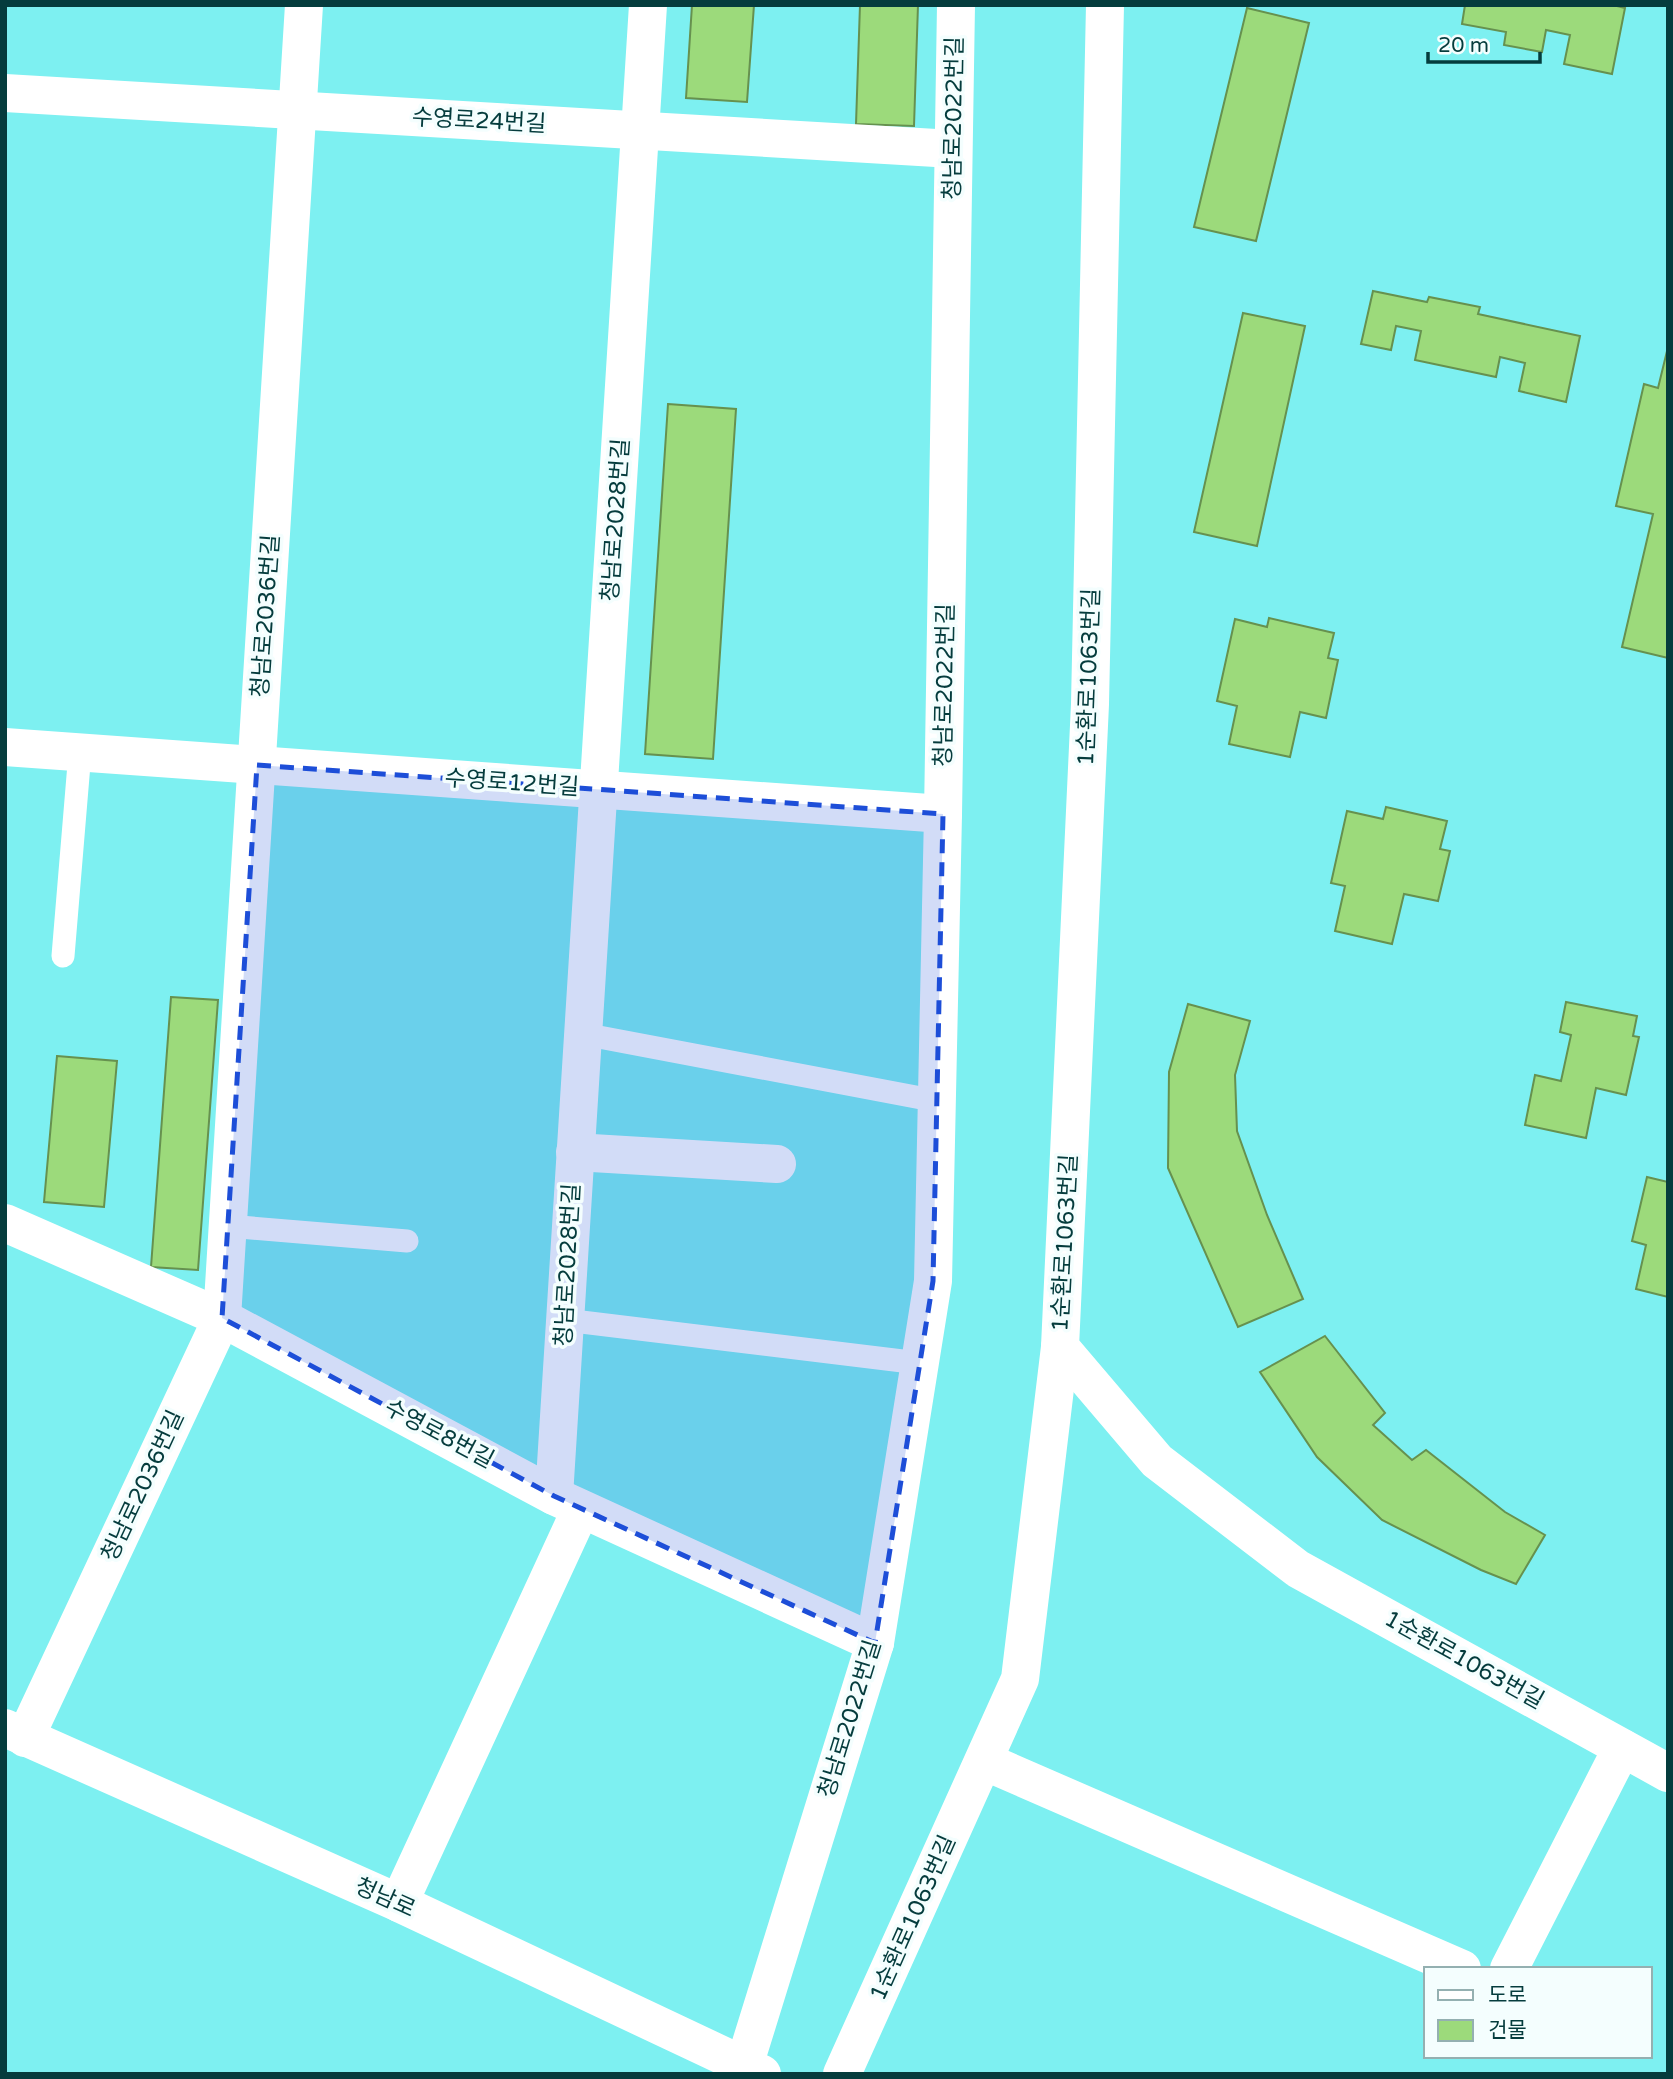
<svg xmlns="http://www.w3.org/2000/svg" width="1673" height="2079" font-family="'Varela Round','Noto Sans KR',sans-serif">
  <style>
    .building { fill: #9cda7b; stroke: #66914f; stroke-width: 2 }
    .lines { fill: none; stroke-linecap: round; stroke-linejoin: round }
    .lane { stroke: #fff; stroke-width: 23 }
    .street { stroke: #fff; stroke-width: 38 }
    .secondary { stroke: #fff; stroke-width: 38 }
    .marked { fill: #1d4ed8; fill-opacity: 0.2; stroke: #1d4ed8; stroke-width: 5; stroke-dasharray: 14 9; stroke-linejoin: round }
    .labels { text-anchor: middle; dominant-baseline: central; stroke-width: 7; stroke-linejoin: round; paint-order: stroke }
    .street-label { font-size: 23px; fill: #053c3d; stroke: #f4fefe }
  </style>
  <rect width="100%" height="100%" fill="#7df0f1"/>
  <g class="building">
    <path d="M692,5H754L747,102L686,98Z"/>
    <path d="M860,5H918L914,126L856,124Z"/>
    <path d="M1465,5H1613L1625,8L1612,74L1564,64L1570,35L1546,30L1542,52L1504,45L1506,32L1462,24Z"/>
    <path d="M1247,8L1309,23L1256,241L1194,227Z"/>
    <path d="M1373,291L1427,302L1429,297L1480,307L1478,314L1580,336L1566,402L1519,391L1525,363L1500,357L1496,377L1415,360L1421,331L1396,326L1391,350L1361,344Z"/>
    <path d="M1243,313L1305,326L1257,546L1194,532Z"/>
    <path d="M1668,347V658L1622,647L1653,514L1616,506L1644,384L1658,388Z"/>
    <path d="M668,404L736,409L713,759L645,754Z"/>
    <path d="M1269,618L1334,633L1328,658L1338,660L1326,718L1300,712L1290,757L1229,744L1237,706L1217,701L1235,619L1267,627Z"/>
    <path d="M1386,807L1447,821L1440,849L1450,851L1438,901L1404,894L1392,944L1335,931L1345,886L1331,883L1347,811L1383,819Z"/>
    <path d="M171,997L218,1000L198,1270L151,1267Z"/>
    <path d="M1566,1002L1637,1016L1633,1036L1639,1037L1626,1095L1596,1088L1586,1138L1525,1125L1535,1075L1561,1081L1571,1035L1560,1032Z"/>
    <path d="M1188,1004L1250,1021L1235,1075L1237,1131L1267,1215L1303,1299L1238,1327L1168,1168L1169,1072Z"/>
    <path d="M57,1056L117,1061L104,1207L44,1202Z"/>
    <path d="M1647,1177L1668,1182V1297L1636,1289L1646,1245L1632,1241Z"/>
    <path d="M1325,1336L1385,1413L1373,1425L1412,1460L1426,1450L1505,1512L1545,1535L1516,1584L1481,1570L1382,1520L1317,1457L1260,1372Z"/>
  </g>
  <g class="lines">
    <g class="lane">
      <path d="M63,956L80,752"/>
      <path d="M583,1034L937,1101"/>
      <path d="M228,1226L407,1241"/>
      <path d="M565,1320L919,1363"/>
    </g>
    <g class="street">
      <path d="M5,93L953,149"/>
      <path d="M5,747L943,814"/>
      <path d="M575,1152L777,1164"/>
      <path d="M5,1223L222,1318L554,1496L875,1643"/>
      <path d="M554,1496L648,5"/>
      <path d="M25,1738L222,1318L304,5"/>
      <path d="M984,1761L1462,1969"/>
      <path d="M399,1903L581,1509"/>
      <path d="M1509,1969L1622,1748"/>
      <path d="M748,2074L744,2066L875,1643L933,1281L943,814L956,5"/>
    </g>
    <g class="secondary">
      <path d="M1105,5L1090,704L1060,1347L1157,1461L1298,1569L1668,1773"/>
      <path d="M5,1728L399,1903L762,2074"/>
      <path d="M842,2074L1020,1679L1060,1347"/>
    </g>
  </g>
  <path class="marked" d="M257,765L943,814L933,1281L875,1643L554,1496L222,1318Z"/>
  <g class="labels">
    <g class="street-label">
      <text transform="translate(954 118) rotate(-89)">청남로2022번길</text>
      <text transform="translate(479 121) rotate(3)">수영로24번길</text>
      <text transform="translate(616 520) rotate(-86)">청남로2028번길</text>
      <text transform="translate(266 616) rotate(-86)">청남로2036번길</text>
      <text transform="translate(1089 677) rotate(-88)">1순환로1063번길</text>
      <text transform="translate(945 685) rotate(-89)">청남로2022번길</text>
      <text transform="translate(512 783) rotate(4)">수영로12번길</text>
      <text transform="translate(1065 1243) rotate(-87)">1순환로1063번길</text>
      <text transform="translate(568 1265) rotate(-87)">청남로2028번길</text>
      <text transform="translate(439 1434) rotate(28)">수영로8번길</text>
      <text transform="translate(143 1486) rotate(-65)">청남로2036번길</text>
      <text transform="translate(1464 1660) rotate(29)">1순환로1063번길</text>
      <text transform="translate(850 1719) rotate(-73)">청남로2022번길</text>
      <text transform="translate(385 1898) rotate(24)">청남로</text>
      <text transform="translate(913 1918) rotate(-66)">1순환로1063번길</text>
    </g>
  </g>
  <rect width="1673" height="2079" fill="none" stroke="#053c3d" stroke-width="14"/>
  <rect x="1424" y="1967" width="228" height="91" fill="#f4fefe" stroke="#94b0b1" stroke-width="2"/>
  <rect x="1438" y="1990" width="35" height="10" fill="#ffffff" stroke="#94b0b1" stroke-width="2"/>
  <text x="1488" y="2002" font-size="21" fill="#053c3d">도로</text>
  <rect x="1438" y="2020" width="35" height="21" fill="#9cda7b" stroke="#94b0b1" stroke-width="2"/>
  <text x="1488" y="2037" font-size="21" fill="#053c3d">건물</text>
  <path d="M1428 52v10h112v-10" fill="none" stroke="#053c3d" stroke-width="3.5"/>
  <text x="1438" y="52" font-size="21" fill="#053c3d" stroke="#f4fefe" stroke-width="5" paint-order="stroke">20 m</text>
</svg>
